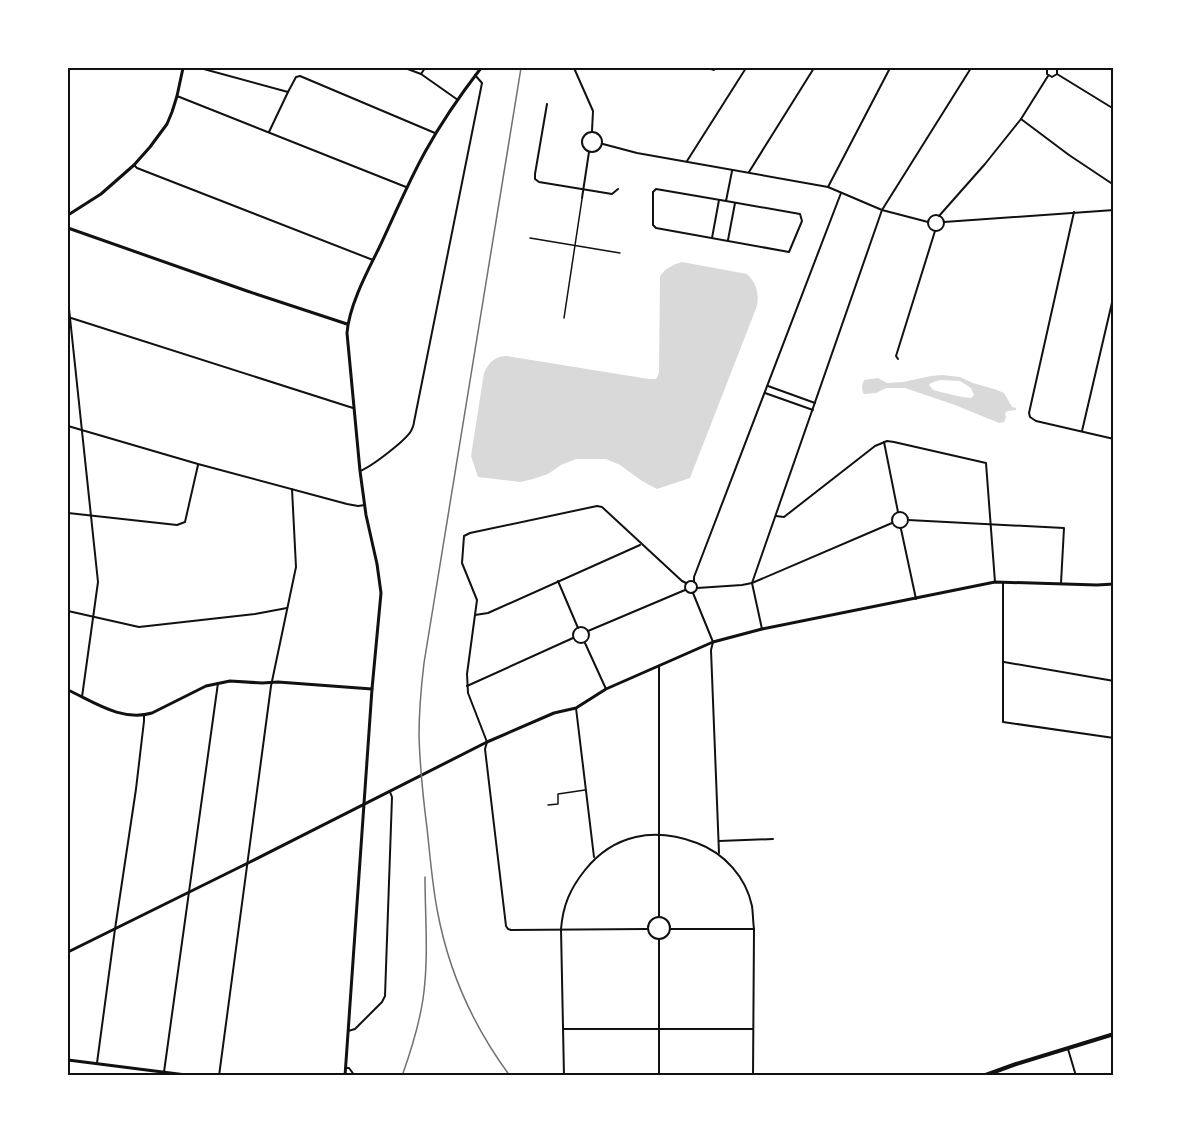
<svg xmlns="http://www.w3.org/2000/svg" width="1181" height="1143" font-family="Montserrat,sans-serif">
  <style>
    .water { fill: #d9d9d9; fill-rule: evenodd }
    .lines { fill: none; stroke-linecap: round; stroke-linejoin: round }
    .service { stroke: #111; stroke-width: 1.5 }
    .minor { stroke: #111; stroke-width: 2 }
    .tertiary { stroke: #111; stroke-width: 3 }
    .secondary { stroke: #111; stroke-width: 3 }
    .primary { stroke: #111; stroke-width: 4 }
    .rail { stroke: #707070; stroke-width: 1.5 }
    .neatline { fill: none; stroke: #111; stroke-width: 2 }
  </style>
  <rect width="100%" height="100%" fill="#fff"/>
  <g class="water">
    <path d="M682,262L747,274C757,284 759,293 757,306L690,478L657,489L642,481L620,465L606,459H576L561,465L548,474L533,479L520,482L478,477L471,456L484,373C489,362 495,356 507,356L649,379H656L659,373L660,276C666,268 672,265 682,262Z"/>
    <path d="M942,375L960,377L973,383L997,390L1004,393L1012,407L1016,408V410L1008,411L1005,413L1006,417L1004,422L999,423L955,405L905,388H886L876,393L864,394C861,389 862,385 864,380L878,378L887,383L903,382L931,376ZM940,380L960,381L971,388L974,395L971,398C958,397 946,393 933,390L929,385L931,383Z"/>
  </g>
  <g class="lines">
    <g class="service">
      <path d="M530,238L620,253"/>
      <path d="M564,318L582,199"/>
      <path d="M548,805L558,804V794L585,790"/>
    </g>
    <g class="minor">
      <path d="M200,68L288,92L296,77L300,76L435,133"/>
      <path d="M405,68L421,74L458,100"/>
      <path d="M574,68L593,111L592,131"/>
      <path d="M708,68L714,70"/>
      <path d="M1047,68V74L1052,77L1057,74V68"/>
      <path d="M421,74L425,68"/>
      <path d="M1057,74L1114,109"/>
      <path d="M177,96L406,187"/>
      <path d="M547,104L535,174V179L539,182L612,194L618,189"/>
      <path d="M1021,119L1069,155L1114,185"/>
      <circle cx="592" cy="142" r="10"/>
      <path d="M269,132L288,92"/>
      <path d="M603,144L637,153L828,187L882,210L928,222"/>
      <path d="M687,161L746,68"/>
      <path d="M134,165L137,168L373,260"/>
      <path d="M749,172L814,68"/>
      <path d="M828,187L890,68"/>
      <path d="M582,198L589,152"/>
      <path d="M726,201L800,214L802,221L789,252L656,228L653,225V192L656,189L726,201L732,171"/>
      <path d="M1074,212L1029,413L1030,417L1036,421L1114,439"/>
      <circle cx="936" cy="223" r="8"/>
      <path d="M939,216L985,164L1021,119L1048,76"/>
      <path d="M944,222L1114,210"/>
      <path d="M712,238L719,200"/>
      <path d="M728,240L735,203"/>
      <path d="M68,299L98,582L82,697"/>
      <path d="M68,317L353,408"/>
      <path d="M898,359L896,356L935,231"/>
      <path d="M768,386L815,403"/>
      <path d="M765,393L813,410"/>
      <path d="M68,426L198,464L347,504L358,506L365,505"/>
      <path d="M1082,431L1114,294"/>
      <path d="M884,442L898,512"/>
      <path d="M360,471C371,467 405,441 411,431C412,429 414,425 414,422L482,83L475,75"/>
      <circle cx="900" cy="520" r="8"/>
      <path d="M68,513L177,525L185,522L198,465"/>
      <path d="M776,516L784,517L875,446L887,441L894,442L986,463L995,582"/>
      <path d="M908,520L1064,528L1061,583"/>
      <path d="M901,529L916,599"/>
      <circle cx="691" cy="587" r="6"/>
      <path d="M558,581L578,628"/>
      <path d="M694,582V577L841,193"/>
      <path d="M1003,582V722L1114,738"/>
      <path d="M697,588L742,585L752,583L892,523"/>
      <path d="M693,593L713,642L711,650L719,853"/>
      <path d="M68,611L139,627L255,614L287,608"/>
      <path d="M475,615L488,613L640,545"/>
      <circle cx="581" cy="635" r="8"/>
      <path d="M762,629L752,583L882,210L971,68"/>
      <path d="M588,631L685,590"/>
      <path d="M585,643L606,689"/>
      <path d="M1004,662L1114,681"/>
      <path d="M659,667V916"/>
      <path d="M467,686L573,638"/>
      <path d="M576,708L594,857"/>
      <path d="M719,841L773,839"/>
      <circle cx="659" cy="928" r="11"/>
      <path d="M647,929L511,930L508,929L506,926L485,749L487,742L468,693L467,674L477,600L462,563L464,536L470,533L597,506L602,507L682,581L686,583"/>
      <path d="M670,929H754"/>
      <path d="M564,1029H753"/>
      <path d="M348,1031L355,1029L382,1002L385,996L392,797L390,792"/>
      <path d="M1068,1049L1076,1076"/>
      <path d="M97,1063L115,929L136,789L144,721V716"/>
      <path d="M347,1068H349L355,1076"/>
      <path d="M164,1072L218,683"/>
      <path d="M219,1076L271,686L296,567L292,489"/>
      <path d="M564,1076L561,929C563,905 570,889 585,870C614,834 654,827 697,843C724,853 746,877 752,906C753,913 753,922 754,929L753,1076"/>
      <path d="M659,1076V939"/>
    </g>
    <g class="tertiary">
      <path d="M68,215L101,194L134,165L150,147L167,124L172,112L177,96L183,68"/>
      <path d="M68,228L247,291L347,324"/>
      <path d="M68,690C94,702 122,722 152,713L206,686L230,681L262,683L278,682L372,689"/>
      <path d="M68,952L248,863L487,742L554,713L576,708L606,689L713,642L762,629L995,582L1097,585L1114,584"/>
      <path d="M345,1076L372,689L381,593L377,564L366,515L360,471L347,333C349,306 367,272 379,248C394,216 408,183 425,152C441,123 461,94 481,68"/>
    </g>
    <path class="secondary" d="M68,1060L194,1076"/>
    <path class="primary" d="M983,1076L1016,1064L1114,1034"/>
    <g class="rail">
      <path d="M402,1076C411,1051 419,1025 423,999C429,958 425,917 425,877"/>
      <path d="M510,1076C473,1026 448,970 437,909C432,882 430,855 427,828C423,797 420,767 419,736C419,712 421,688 424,663L521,68"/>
    </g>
  </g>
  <rect width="1181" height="1143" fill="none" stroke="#ffffff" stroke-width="138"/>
  <rect x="69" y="69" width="1043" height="1005" class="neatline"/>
</svg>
